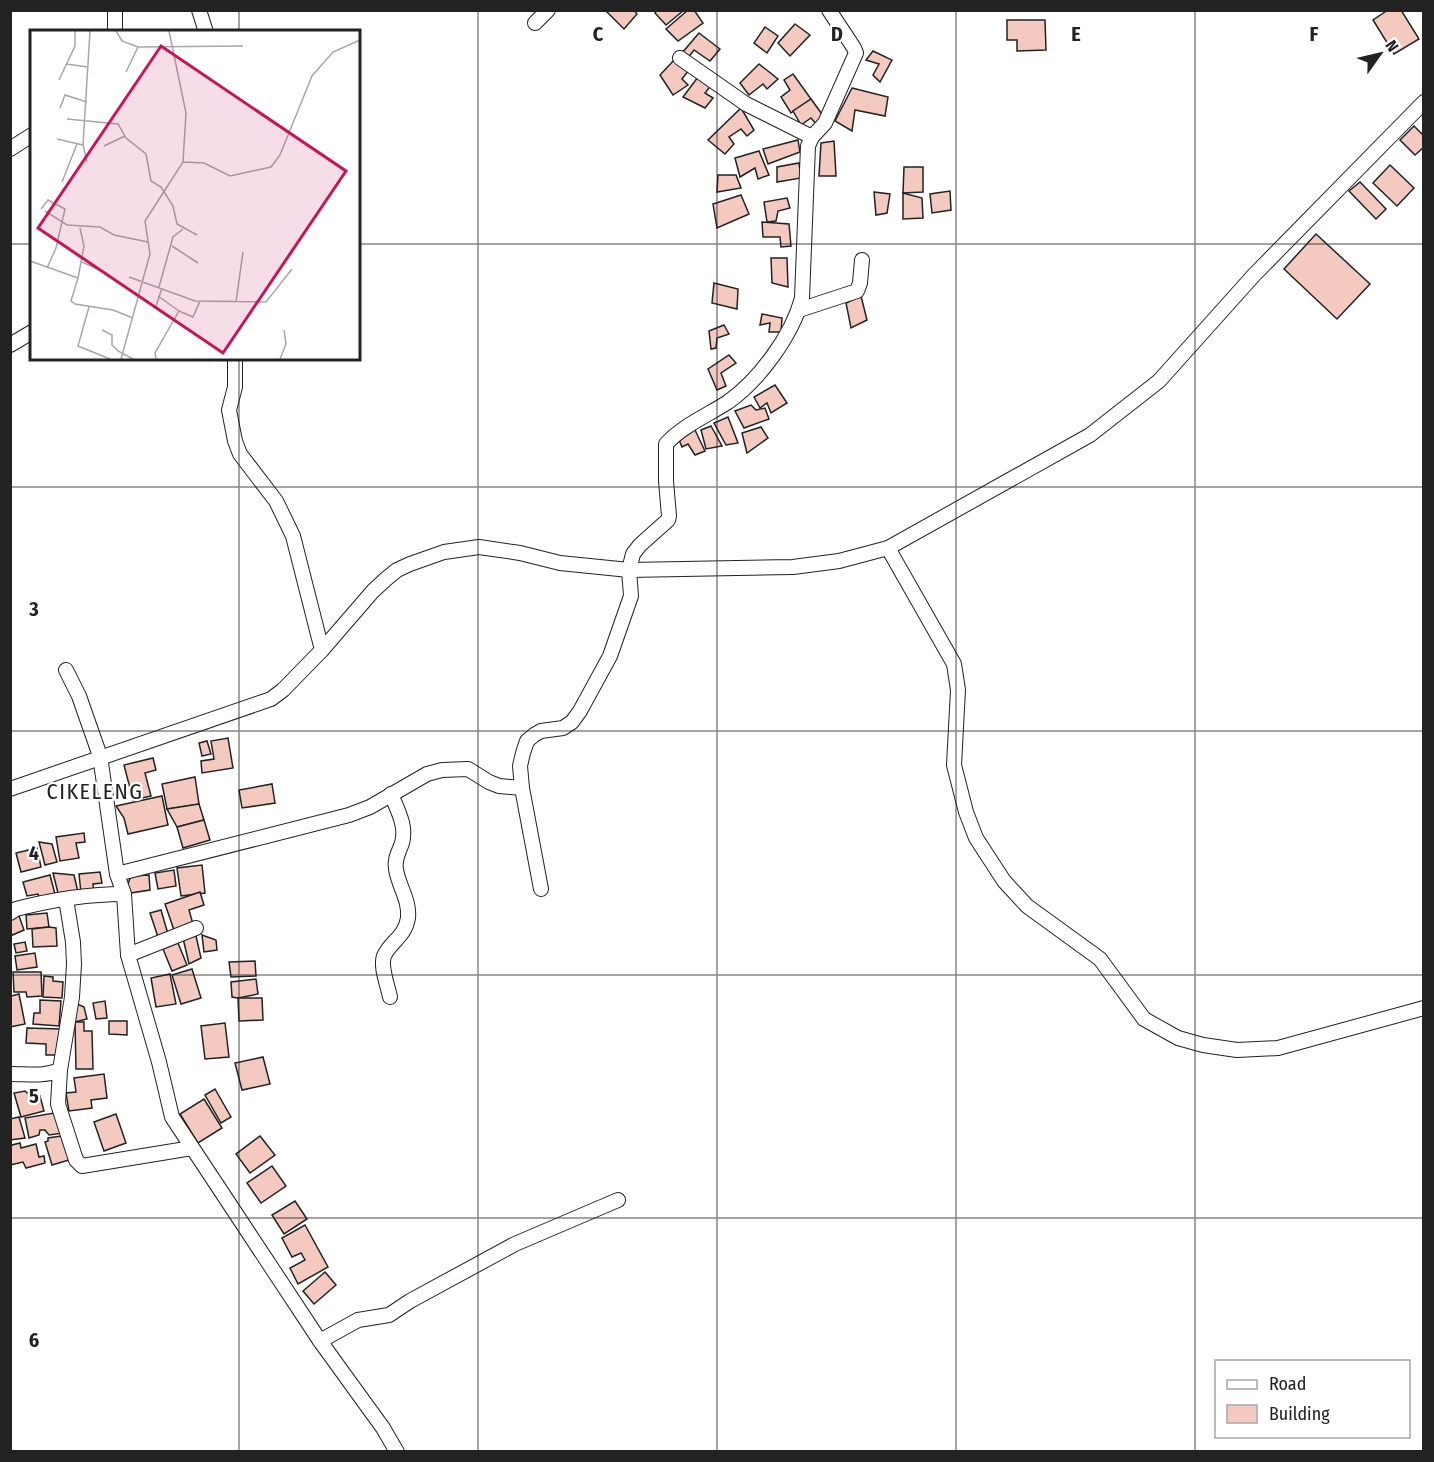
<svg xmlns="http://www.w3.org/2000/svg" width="1434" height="1462" font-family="'Fira Sans Condensed',sans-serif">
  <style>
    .building { fill: #f3c9c0; stroke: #222; stroke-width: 1.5 }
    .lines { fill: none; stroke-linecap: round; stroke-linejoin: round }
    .street-casing { stroke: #222; stroke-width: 16 }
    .street { stroke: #fff; stroke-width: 14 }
    .grid { fill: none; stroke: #222; stroke-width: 1.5; stroke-opacity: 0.55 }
    .labels { text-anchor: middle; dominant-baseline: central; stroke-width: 4.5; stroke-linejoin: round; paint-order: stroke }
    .quarter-label { font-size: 22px; letter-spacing: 1.5px; fill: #222; stroke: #fff }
    .inset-road { fill: none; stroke: #a7a7a7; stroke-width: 1.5 }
    .view { fill: #c2185b; fill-opacity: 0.15; stroke: #c2185b; stroke-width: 3 }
    .inset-edge { fill: none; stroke: #222; stroke-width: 3 }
    .grid-label { font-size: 20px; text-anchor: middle; font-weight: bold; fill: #222; stroke: #fff; stroke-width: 4.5; stroke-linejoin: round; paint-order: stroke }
  </style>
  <rect width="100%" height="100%" fill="#fff"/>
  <g class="building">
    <path d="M605,10H634L637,14L624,29Z"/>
    <path d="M657,10H684L666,25L655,13Z"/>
    <path d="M688,10H694L703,23L678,41L666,29Z"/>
    <path d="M1388,10H1401L1419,39L1394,54L1373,20Z"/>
    <path d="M1007,20H1045L1046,50L1017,51V40H1007Z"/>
    <path d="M795,24L810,35L790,56L778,43Z"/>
    <path d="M765,27L778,36L767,53L754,43Z"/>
    <path d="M699,33L720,49L710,61L694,50L688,58L682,53Z"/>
    <path d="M873,51L892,60L880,82L873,75L879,64L866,60Z"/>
    <path d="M675,59L689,70L682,79L688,85L673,95L660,75Z"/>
    <path d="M759,64L778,79L767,89L763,84L749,95L740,83Z"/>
    <path d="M793,74L811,99L791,113L781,97L790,90L784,80Z"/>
    <path d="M698,77L712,84L705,93L713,98L705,108L683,97Z"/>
    <path d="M852,88L888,97L885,116L855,110L852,131L835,121Z"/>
    <path d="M811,99L824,117L816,124L811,118L801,125L793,111Z"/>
    <path d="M741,108L754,130L747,136L741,129L729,137L734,144L725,154L708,140Z"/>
    <path d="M1414,126L1424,136V147L1415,155L1400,140Z"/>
    <path d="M798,140L800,152L768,164L763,149Z"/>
    <path d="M834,141L836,176H819L821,143Z"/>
    <path d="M759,151L769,175L758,179L755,168L740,177L735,158Z"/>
    <path d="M799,163L801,178L777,182V167Z"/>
    <path d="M1390,165L1414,188L1397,206L1373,183Z"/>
    <path d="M904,167H923V192L903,193Z"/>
    <path d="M718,175H736L741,188L717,192Z"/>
    <path d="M1360,182L1386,209L1376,219L1349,191Z"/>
    <path d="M950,191L951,210L932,213L930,194Z"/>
    <path d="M874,192L890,194L887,213L876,215Z"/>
    <path d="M903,193L922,198L923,218L903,219Z"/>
    <path d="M741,195L749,214L717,228L713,204Z"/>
    <path d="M787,198L790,208L778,211L776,221L767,222L764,202Z"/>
    <path d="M762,222L789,224L791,246L781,247L780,237H763Z"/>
    <path d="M1316,234L1370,284L1337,319L1284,269Z"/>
    <path d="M771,258H787L788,287L772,283Z"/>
    <path d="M714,283L738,289L737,309L712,303Z"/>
    <path d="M861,296L867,320L851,328L846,303Z"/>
    <path d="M762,314L782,318L781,332H769L770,323L760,325Z"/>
    <path d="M724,325L729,334L717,338L716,348L711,349L709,331Z"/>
    <path d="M729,355L736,363L721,373L726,386L717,390L708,369Z"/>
    <path d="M775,385L787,403L771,413L767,403L760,408L754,397Z"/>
    <path d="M751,405L756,410L765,408L769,419L744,428L735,411Z"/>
    <path d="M728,417L738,443L726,445L714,423Z"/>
    <path d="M711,426L722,446L706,449L701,430Z"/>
    <path d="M761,427L768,438L747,453L742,433Z"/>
    <path d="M695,430L705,451L695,455L688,444L682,447L677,435Z"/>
    <path d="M228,738L233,768L202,773L201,761L214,759L211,741Z"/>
    <path d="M207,741L211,754L202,756L199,743Z"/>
    <path d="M153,758L156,770L145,773L151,796L133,800L124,765Z"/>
    <path d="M195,777L199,804L167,809L162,784Z"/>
    <path d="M272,784L275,803L242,808L239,790Z"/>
    <path d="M162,796L168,825L128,834L124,818L116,806Z"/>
    <path d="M199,804L204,820L177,827L167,809Z"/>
    <path d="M204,820L210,840L183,848L177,827Z"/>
    <path d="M84,833L85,842L76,843L79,858L60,861L56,837Z"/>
    <path d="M39,842L52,844L57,862L45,865Z"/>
    <path d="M37,848L41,867L21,872L16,853Z"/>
    <path d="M202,865L205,893L181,896L177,868Z"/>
    <path d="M174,870L176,886L158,889L155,873Z"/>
    <path d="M100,872L102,883L93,884L94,892L81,893L79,874Z"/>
    <path d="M53,873L74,875L78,892L59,897Z"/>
    <path d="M50,875L56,898L40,902L38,894L27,896L23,882Z"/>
    <path d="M149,875L150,890L124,894L131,876Z"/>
    <path d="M200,892L204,905L189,910L193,924L174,930L165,904Z"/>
    <path d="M161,910L168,934L158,937L150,913Z"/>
    <path d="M18,913L24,930L10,936V919Z"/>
    <path d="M47,913L49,927L27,929L26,915Z"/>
    <path d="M49,927L56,928L57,946L33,947L32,929Z"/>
    <path d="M202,935L216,940L217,950L204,952Z"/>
    <path d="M196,936L201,958L189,964L183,938Z"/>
    <path d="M25,942L27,951L16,953L14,944Z"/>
    <path d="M178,943L187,965L172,971L163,949Z"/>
    <path d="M35,953L37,967L17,970L15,956Z"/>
    <path d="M255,961L256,976L231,977L229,962Z"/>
    <path d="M192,969L201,998L181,1004L172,975Z"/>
    <path d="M13,972H41L42,996L27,997L26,992H14Z"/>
    <path d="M170,974L176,1004L156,1007L151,978Z"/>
    <path d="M44,976L53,977V981L63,982L62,998L43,997Z"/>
    <path d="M256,979L258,994L238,998L232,997L231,982Z"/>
    <path d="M19,994L25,1024L10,1027L11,996Z"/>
    <path d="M238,998H262L263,1020L239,1021Z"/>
    <path d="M40,1000L61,1001L59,1026L33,1024L34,1013H40Z"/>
    <path d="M105,1001L107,1018L96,1019L93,1003Z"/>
    <path d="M75,1003L84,1007L87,1019L75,1022Z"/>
    <path d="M109,1021H127V1035L109,1034Z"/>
    <path d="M75,1022H84V1031H92L93,1069H76Z"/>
    <path d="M225,1023L229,1057L205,1059L201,1026Z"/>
    <path d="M27,1028L62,1029L61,1055H46V1044L26,1043Z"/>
    <path d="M263,1057L270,1084L242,1090L235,1063Z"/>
    <path d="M104,1074L107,1098L91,1100L92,1108L69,1111L66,1093L76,1092L74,1078Z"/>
    <path d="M215,1089L231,1117L221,1123L205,1095Z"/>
    <path d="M25,1091L27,1093L35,1091L37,1097L40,1096L44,1111L21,1117L14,1093Z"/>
    <path d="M204,1099L222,1128L198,1143L180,1114Z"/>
    <path d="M54,1113L63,1133L49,1135L45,1130H40L39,1135L29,1138L25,1118Z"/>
    <path d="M116,1114L126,1143L104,1151L94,1122Z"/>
    <path d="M19,1117L25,1138L10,1140V1119Z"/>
    <path d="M61,1136L69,1160L52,1165L45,1142L48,1141V1138Z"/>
    <path d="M260,1136L275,1155L250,1173L236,1154Z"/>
    <path d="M20,1143L21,1148L36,1144L39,1157L44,1156L45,1163L26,1168L23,1162L10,1165V1148L12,1145Z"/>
    <path d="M272,1166L286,1186L261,1203L247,1183Z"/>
    <path d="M295,1201L307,1219L284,1234L272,1215Z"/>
    <path d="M305,1225L328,1267L298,1284L290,1268L305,1260L301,1253L292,1257L282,1238Z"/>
    <path d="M325,1272L336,1285L314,1304L303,1291Z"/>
  </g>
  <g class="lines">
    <defs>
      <g id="street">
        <path d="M199,10L206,32"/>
        <path d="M535,23L548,10"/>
        <path d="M115,32V10"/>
        <path d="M680,58L746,104L812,137"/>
        <path d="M10,149L32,135"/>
        <path d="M799,310L857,291L860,283L862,260"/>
        <path d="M10,345L32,332"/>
        <path d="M235,358V387L229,410L235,441L240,454L276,501L293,536L322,650"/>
        <path d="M888,548L954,664L958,690L954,765L966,812L976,838L1004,881L1027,906L1100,959L1144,1019L1178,1038L1203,1045L1237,1050L1278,1048L1424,1008"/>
        <path d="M66,670L79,696L100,756L117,874L124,894L128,955L159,1062L172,1117L320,1341L383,1428L397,1452"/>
        <path d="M10,789L271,699L283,690L322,650L373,591L386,579L397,570L410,564L444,552L479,547L520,553L560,563L629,570L793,567L839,561L888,548L1090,435L1159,381L1254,275L1424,102"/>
        <path d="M117,874L349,815L370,807L427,774L442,770L468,769L489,782L499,786L522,788"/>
        <path d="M541,889L522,788L520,766L523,753L527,741L534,735L541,731L563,728L572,722L580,711L610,656L631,596L629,570L633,554L640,545L668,520L669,516L666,481V444C682,426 708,415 728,402C759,380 792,336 802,298L808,146L812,137L825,123L856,53L854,48L829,10"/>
        <path d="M10,913L16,909C51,900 87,894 124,894"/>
        <path d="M128,955L196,928"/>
        <path d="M390,997C388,986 380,967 384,956C390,942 405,937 408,918C410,900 398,885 396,869C394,859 399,852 402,843C407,826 397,809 391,794"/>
        <path d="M60,1070L72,997L74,964L73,942L66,899"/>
        <path d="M10,1074C29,1074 43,1077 60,1070L58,1104L76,1160L82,1166L192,1148"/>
        <path d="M320,1341L358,1320L389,1315L410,1301L515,1244L618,1200"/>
      </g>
    </defs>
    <use href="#street" class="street-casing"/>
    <use href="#street" class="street"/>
  </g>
  <path class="grid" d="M239,10V32M478,10V1452M717,10V1452M956,10V1452M1195,10V1452M10,244H32M358,244H1424M239,358V1452M10,487H1424M10,731H1424M10,975H1424M10,1218H1424"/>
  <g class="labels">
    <g class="quarter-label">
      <text x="95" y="791">CIKELENG</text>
    </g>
  </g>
  <g transform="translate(30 30)">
    <rect width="330" height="330" fill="#fff"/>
    <path class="inset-road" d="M86,1L92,11L108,17L213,16M36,34L58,37M96,42L108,17M29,50L45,16V1M30,78L35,65L57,72M37,89L88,94L96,108L116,124L121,151L131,157L143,176L147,194L167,205M27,109L53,115M74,116L95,106M57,132L53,115L60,1M153,132L174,133L200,146L241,137L250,125L282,46L303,22L330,10M32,152L47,114M11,179L18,170L35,179L26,218L17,238M15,181L37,195L70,197L84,205L118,212M142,216L168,233M0,231L48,248L41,271L45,274L83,280L103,288M52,232L74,242M99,247L165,271L236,272L262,239M48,248L54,216L50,198M129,257L143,207L153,199M128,266L149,281M206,272L213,222M59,277L48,316L80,329M125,279L132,258M72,300L82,305V315L88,321L103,329M91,329L120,224L115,191L153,132L156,83L139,1M126,329L125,323L149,281L163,287L170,271M250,329L256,314L254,300"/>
    <path class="view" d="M131,16L316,141L193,323L8,198Z"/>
    <rect width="330" height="330" class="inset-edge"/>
  </g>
  <g class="grid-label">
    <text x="598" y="41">C</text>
    <text x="837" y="41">D</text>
    <text x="1076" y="41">E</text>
    <text x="1314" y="41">F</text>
    <text x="34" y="616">3</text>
    <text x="34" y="860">4</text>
    <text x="34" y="1103">5</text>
    <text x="34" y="1347">6</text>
  </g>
  <rect width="1434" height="1462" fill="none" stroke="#222222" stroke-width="24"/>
  <rect x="1215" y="1360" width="195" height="78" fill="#ffffff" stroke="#a7a7a7" stroke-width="1.5"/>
  <rect x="1227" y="1380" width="30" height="9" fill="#ffffff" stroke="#a7a7a7" stroke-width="1.5"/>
  <text x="1269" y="1390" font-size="18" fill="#222222">Road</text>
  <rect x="1227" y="1405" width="30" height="18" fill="#f3c9c0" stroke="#a7a7a7" stroke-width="1.5"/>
  <text x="1269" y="1420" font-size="18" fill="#222222">Building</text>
  <g transform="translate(1380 54) rotate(56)" stroke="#ffffff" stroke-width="4.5" paint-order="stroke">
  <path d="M0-4.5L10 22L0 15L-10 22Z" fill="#222222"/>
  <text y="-9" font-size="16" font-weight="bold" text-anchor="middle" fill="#222222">N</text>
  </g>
</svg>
